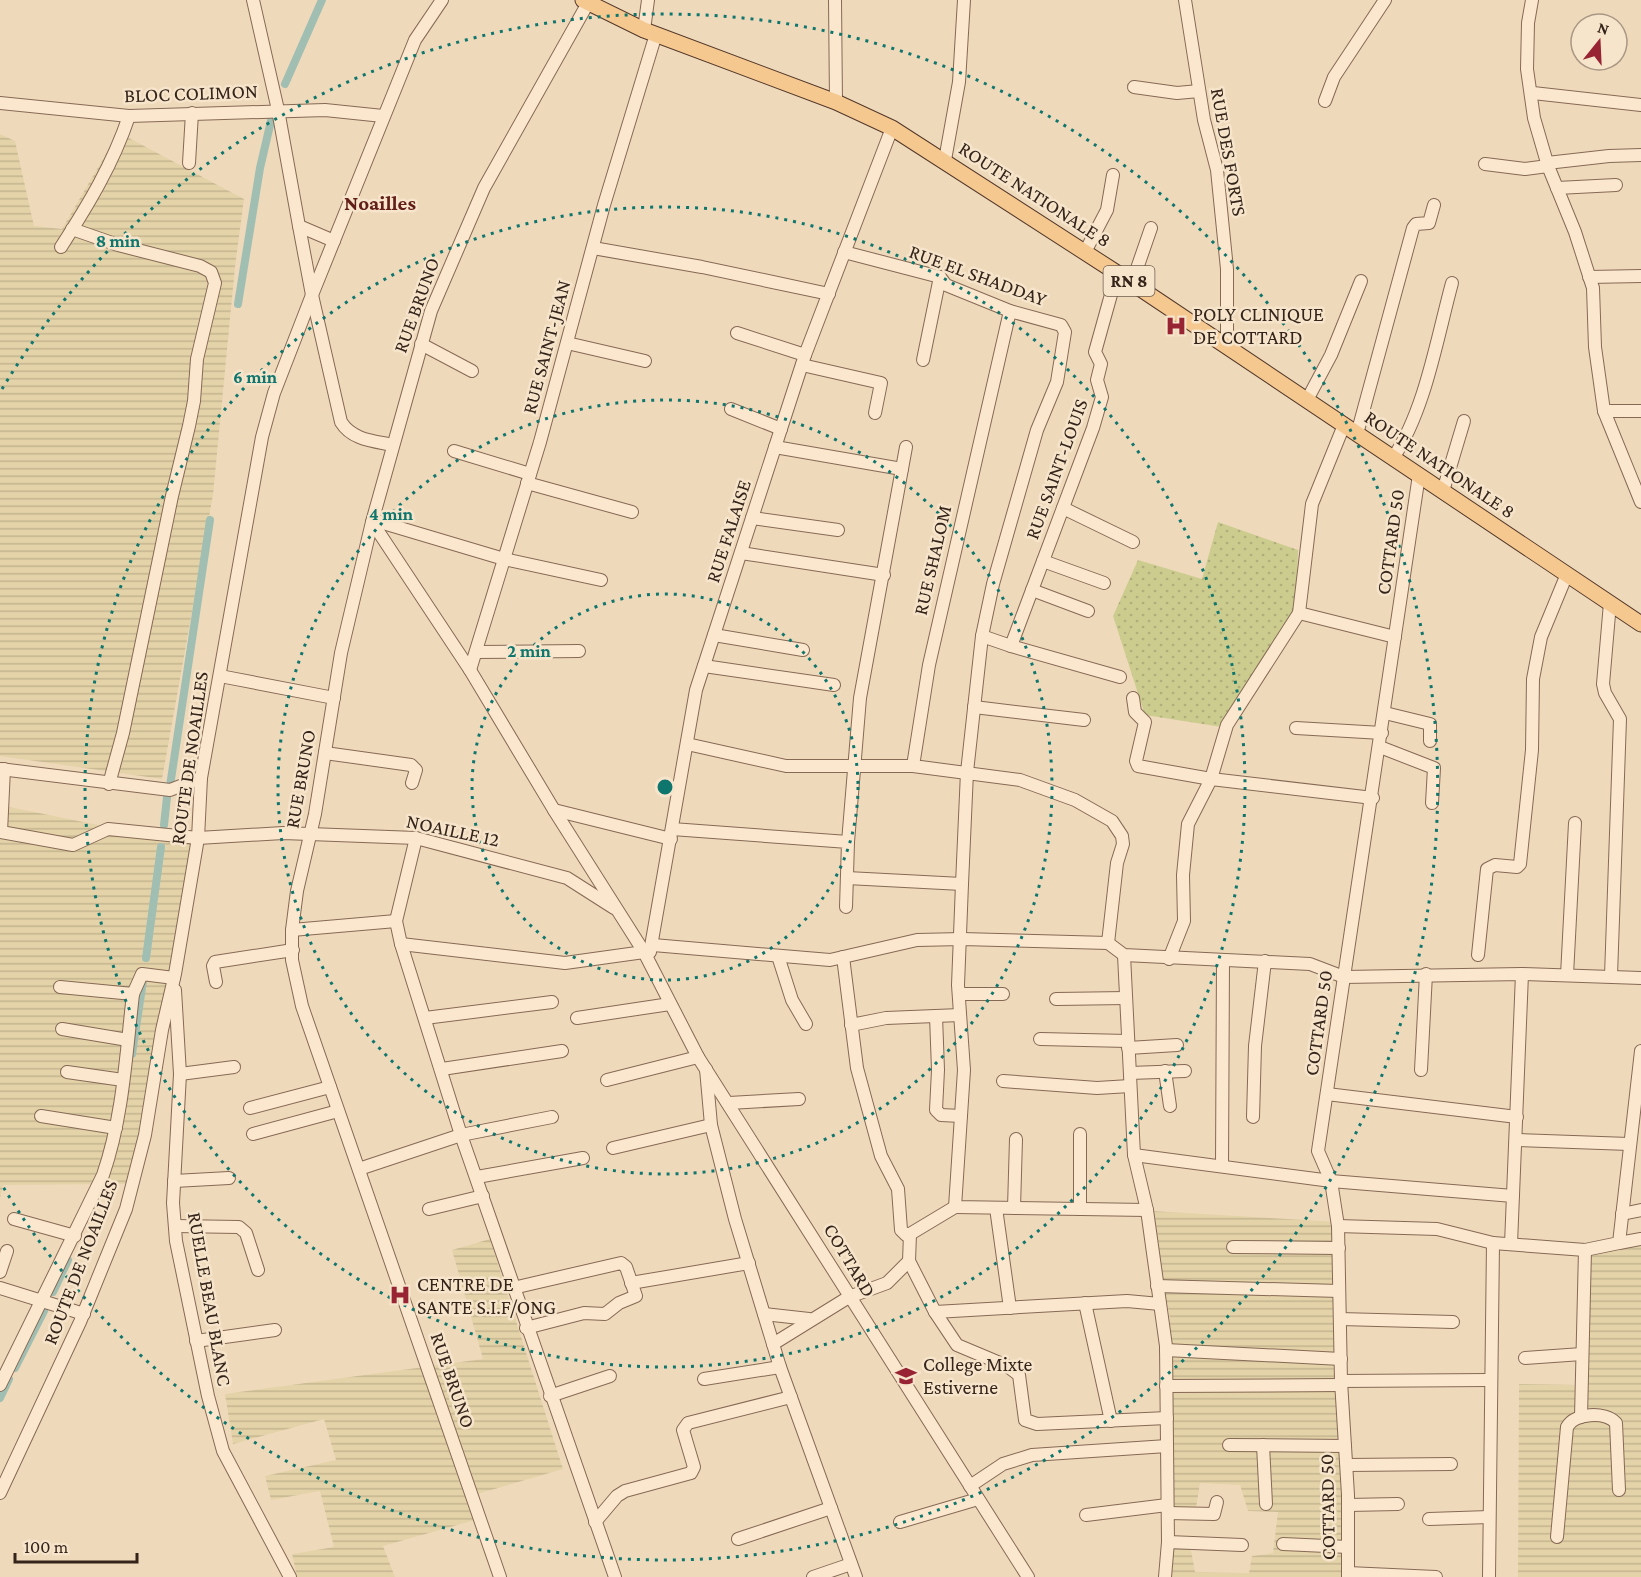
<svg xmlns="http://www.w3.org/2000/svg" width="1641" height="1577" font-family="'Crimson Pro',serif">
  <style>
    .farmland { fill: url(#farmland-rules); fill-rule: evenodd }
    .grass { fill: url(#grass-dots) }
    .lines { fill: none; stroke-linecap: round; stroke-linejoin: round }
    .canal { stroke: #a0bfb2; stroke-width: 8 }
    .minor-casing { stroke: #866955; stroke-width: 14 }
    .major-casing { stroke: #53382a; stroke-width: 17 }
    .minor { stroke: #fae7ce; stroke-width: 12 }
    .major { stroke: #f5c890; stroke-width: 15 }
    .ring { fill: none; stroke: #0f766e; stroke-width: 3; stroke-dasharray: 3 6 }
    .labels { text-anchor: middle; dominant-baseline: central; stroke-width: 5; stroke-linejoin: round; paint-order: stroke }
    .shield { fill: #f6e4cb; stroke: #6f5e4f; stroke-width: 1.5 }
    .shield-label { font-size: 18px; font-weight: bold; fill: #35241a }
    .street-label { font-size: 20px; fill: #35241a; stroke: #f6e4cb }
    .poi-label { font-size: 20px; fill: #35241a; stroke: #f6e4cb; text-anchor: start }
    .neighbourhood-label { font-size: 21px; font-weight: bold; fill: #621e18; stroke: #f6e4cb }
    .centre { fill: #0f766e; stroke: #f6e4cb; stroke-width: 3 }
    .ring-label { font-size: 18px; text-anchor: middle; font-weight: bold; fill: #0f766e; stroke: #f6e4cb; stroke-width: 5; stroke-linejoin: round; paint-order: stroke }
  </style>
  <defs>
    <pattern id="farmland-rules" width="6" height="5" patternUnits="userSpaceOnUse" patternTransform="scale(1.5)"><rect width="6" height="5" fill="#e4d3a8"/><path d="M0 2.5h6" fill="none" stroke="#c4b590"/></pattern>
    <pattern id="grass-dots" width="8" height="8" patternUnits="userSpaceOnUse" patternTransform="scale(1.5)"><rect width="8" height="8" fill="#cccc8f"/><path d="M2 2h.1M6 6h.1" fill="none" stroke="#b0af7b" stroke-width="1.8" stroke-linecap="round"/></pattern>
  </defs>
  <rect width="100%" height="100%" fill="#efd9bb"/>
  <g class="farmland">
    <path d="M0,134L15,141L34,226L62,229L117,135L129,138L244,199L235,267L213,495L162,779L0,756Z"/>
    <path d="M0,805L191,844L131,1184L3,1185L0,1198Z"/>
    <path d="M1151,1211L1338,1222L1342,1577H1164L1170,1319ZM1200,1483L1240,1485L1248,1511L1278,1512L1273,1553L1252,1556L1249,1573L1195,1572L1189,1539L1170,1538V1508H1196Z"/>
    <path d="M1641,1235V1577H1518L1519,1384L1578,1385L1580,1249Z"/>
    <path d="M490,1239L563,1469L467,1497L475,1520L383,1546L395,1577H297L292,1554L334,1547L320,1491L271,1500L265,1476L336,1460L324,1419L233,1444L225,1394L483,1359L452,1250Z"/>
  </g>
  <path class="grass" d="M1218,522L1298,550L1296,608L1222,727L1145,715L1113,616L1138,560L1202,579Z"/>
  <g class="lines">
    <g class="canal">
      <path d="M285,84L322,0"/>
      <path d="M238,304L260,168L274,108"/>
      <path d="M170,786L210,520"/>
      <path d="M164,825L167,797"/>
      <path d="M146,958L161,847"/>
      <path d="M132,1054L143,981"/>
      <path d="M53,1292L68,1260"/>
      <path d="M15,1368L44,1311"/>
      <path d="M0,1398L9,1379"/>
    </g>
    <defs>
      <g id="minor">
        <path d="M253,0L278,110L299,226L334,241"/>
        <path d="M835,0L836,102"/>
        <path d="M1185,0L1204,120L1217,170L1227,269V347"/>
        <path d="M1532,0L1528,23L1527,69L1534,118L1548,166L1575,232L1593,288L1595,347L1604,411L1641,502"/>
        <path d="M644,30L648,0"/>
        <path d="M1134,87L1177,93L1199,91"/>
        <path d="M1533,93L1641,105"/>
        <path d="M1325,101L1334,77L1385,0"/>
        <path d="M0,103L129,116L325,110L383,116"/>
        <path d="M945,160L959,82L964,0"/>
        <path d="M189,163L192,113"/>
        <path d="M1547,163L1609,156L1641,155"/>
        <path d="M1485,164L1525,169L1548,166"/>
        <path d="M1557,188L1616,185"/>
        <path d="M299,226L312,295L341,422C352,440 374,441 393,445"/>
        <path d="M72,229L118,245L200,266L211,272L215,283L197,359L194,401L189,426L172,496L123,733L109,784"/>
        <path d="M61,247C88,205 113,164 129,116"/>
        <path d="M593,248L702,267L829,294"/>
        <path d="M844,252L940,277L946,285L1010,311L1061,325L1065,332L1057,382L1037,430L993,584L982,636L967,772L962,884L958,985L964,1070L955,1207L1147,1210"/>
        <path d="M1085,252L1107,210L1113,175"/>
        <path d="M1589,277L1641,276"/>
        <path d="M1132,283L1151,228"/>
        <path d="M1010,311L929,665L913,766L1020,780L1075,800L1112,821L1122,836L1123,844L1117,863L1108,943"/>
        <path d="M737,333L805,355"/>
        <path d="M567,343L645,361"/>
        <path d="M421,344L472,371"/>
        <path d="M923,360L940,277"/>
        <path d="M802,365L881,383L875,413"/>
        <path d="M1307,400L1331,355L1361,281"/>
        <path d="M731,409L781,429"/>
        <path d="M1604,411H1641"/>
        <path d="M1357,434L1413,228L1416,224L1429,223L1434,205"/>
        <path d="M775,447L902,469"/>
        <path d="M454,451L530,474"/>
        <path d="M1393,458C1425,411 1437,338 1452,283"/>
        <path d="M527,483L632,512"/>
        <path d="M1443,491L1464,421"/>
        <path d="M1063,508L1133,542"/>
        <path d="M752,518L838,530"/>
        <path d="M373,520L504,559L601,580"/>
        <path d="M372,522L470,670L554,810L644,952L698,1057L1028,1577"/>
        <path d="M741,553L884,575"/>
        <path d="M1043,561L1104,583"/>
        <path d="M1032,590L1088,611"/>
        <path d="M1610,603L1603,684L1605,693L1620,719L1611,976"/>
        <path d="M1299,613L1395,637"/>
        <path d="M714,635L803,650"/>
        <path d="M982,636L1011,646L1093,428L1102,397L1097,380L1101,364L1095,352L1117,273"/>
        <path d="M1011,646L1120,677"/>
        <path d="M476,652L579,651"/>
        <path d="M704,666L834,685"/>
        <path d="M470,670L540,442L604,205L656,34"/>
        <path d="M220,676L334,698"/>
        <path d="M1133,698L1135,712L1145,722L1136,761L1138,766L1211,779L1373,798"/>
        <path d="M974,707L1084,720"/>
        <path d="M1385,713L1430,724V741"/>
        <path d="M1296,728L1382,733"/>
        <path d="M687,744L786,766H913"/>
        <path d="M1380,747L1434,768L1432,803"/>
        <path d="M325,753L411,765L416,770L412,783"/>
        <path d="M0,769L170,790L201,778"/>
        <path d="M4,769L1,832L73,845L108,829L198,838L283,833L416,838L567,878L614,908"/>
        <path d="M554,810L671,839"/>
        <path d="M672,829L848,842L846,907"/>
        <path d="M416,838L396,921L401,944L461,1135L615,1577"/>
        <path d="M848,842L860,698L906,447"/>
        <path d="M847,878L962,884"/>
        <path d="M292,930L396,921"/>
        <path d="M401,944L565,963L644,952"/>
        <path d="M653,945L830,960L917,940L962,939L1108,943L1124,955L1310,964L1344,977L1522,974L1641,978"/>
        <path d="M650,952L696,690L805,355L892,128"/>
        <path d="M1124,955L1134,1155L1147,1210L1166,1346L1168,1542L1165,1577"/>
        <path d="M1478,955L1487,869L1495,865L1517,867L1520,864L1532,750L1533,679L1541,637L1567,574"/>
        <path d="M778,956L792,1000L806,1024"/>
        <path d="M843,957L857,1068L881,1156L898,1189L901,1230L906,1235L910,1234L955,1207"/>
        <path d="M1169,959L1184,921L1183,875L1188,824L1211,779L1227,725L1299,613L1312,504L1344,425"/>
        <path d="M1567,975L1575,823"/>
        <path d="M216,982L213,966L215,962L293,950"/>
        <path d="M60,987L133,994L142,974L174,978"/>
        <path d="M175,990L180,1074L173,1203L176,1241L208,1396L223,1451L290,1577"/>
        <path d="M959,994H1003"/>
        <path d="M1056,999L1126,998"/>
        <path d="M936,1016L938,1070L936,1110L941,1115L961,1116"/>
        <path d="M425,1018L552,1002"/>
        <path d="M577,1018L670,1004"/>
        <path d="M851,1025L886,1018L960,1015"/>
        <path d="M62,1029L128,1040"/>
        <path d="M1040,1039L1128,1041"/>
        <path d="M1128,1048L1177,1045"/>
        <path d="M442,1069L562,1051"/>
        <path d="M706,1069L711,1125L735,1219L780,1367L856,1577"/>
        <path d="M1421,1070L1426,974"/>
        <path d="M1165,1071L1170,1106"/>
        <path d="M67,1072L123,1080"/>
        <path d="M1130,1073L1185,1071"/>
        <path d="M180,1074L234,1067"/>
        <path d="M607,1080L698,1057"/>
        <path d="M1003,1081L1097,1088L1130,1086"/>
        <path d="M1327,1094L1517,1117"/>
        <path d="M729,1103L799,1099"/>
        <path d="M250,1108L330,1087"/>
        <path d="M41,1116L116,1128"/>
        <path d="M1253,1117L1255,1046L1265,961"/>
        <path d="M253,1134L338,1111"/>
        <path d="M1516,1140L1629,1144"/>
        <path d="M613,1148L711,1125"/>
        <path d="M1134,1155L1331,1181L1513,1196"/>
        <path d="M1222,1166L1223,960"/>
        <path d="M359,1169L461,1135L552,1117"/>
        <path d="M477,1177L583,1158"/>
        <path d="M174,1181L229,1178"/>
        <path d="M996,1208L1010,1308"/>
        <path d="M1014,1208L1016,1139"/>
        <path d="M429,1209L483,1196"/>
        <path d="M1080,1209V1134"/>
        <path d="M1622,1214L1641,1210"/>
        <path d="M14,1219L75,1236"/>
        <path d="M175,1226L239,1227L246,1233L258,1270"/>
        <path d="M1338,1226L1437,1229L1493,1243L1585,1250L1619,1243L1641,1051"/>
        <path d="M1619,1243L1641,1239"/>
        <path d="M1511,1244L1522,974"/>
        <path d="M1233,1247L1339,1248"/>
        <path d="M909,1261L935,1312L957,1345L1007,1366L1019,1375L1025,1420L1037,1424L1167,1418"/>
        <path d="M0,1272L7,1251"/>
        <path d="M631,1283L749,1263"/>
        <path d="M1157,1286L1339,1291"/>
        <path d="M0,1288L84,1314"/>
        <path d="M513,1288L621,1263L626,1267L636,1296L619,1303L605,1314L584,1313L526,1328"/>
        <path d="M1085,1303L1111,1421"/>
        <path d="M935,1312L1127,1301L1160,1304"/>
        <path d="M764,1314L809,1319"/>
        <path d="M1340,1319L1453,1322"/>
        <path d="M196,1341L275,1330"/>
        <path d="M773,1344L849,1297L887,1283L909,1261L910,1234"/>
        <path d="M1166,1350L1341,1359"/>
        <path d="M1525,1358L1582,1354"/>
        <path d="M704,1379L780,1367"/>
        <path d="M1341,1381L1489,1380"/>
        <path d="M0,1385L103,1175C123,1117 126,1055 133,994"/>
        <path d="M1166,1386L1341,1385"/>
        <path d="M550,1396L610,1376"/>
        <path d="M1581,1417L1585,1250"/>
        <path d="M1229,1445L1345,1446"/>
        <path d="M1263,1445L1266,1504"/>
        <path d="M1347,1465L1451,1464"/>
        <path d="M970,1486L1003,1464L1032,1455L1167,1446"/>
        <path d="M0,1493L80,1322L126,1209L145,1135L162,1030L175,974L198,838L201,778L262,437L274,393L312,295L415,40L442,0"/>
        <path d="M1348,1505L1398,1504"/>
        <path d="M1168,1513L1214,1514L1217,1502"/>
        <path d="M1086,1515L1167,1505"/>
        <path d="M1429,1519L1489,1517"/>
        <path d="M595,1522L617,1496L625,1491L691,1473L694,1467L683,1430L688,1423L791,1397"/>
        <path d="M900,1522L978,1499"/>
        <path d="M1557,1537L1567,1427C1574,1413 1605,1411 1616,1423L1619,1490"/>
        <path d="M738,1539L831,1508"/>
        <path d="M1168,1542L1242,1545"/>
        <path d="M1283,1544L1348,1547"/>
        <path d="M1348,1573L1436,1577"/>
        <path d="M500,1577L302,1006L292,960V930L297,891L315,814L341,653L372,522L431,311L484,188L588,3"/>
        <path d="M813,1577L851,1564"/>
        <path d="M1348,1577V1495L1341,1381L1338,1226L1331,1181L1318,1151L1419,475"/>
        <path d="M1489,1577L1493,1243"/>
      </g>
      <path id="major" d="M583,0L644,30L836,102L892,128L1117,273L1641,624"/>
    </defs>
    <use href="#minor" class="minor-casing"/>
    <use href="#major" class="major-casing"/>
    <use href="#minor" class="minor"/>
    <use href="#major" class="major"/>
  </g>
  <g class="ring">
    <circle cx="665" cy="787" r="193"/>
    <circle cx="665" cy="787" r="387"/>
    <circle cx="665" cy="787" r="580"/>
    <path d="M2 389A773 773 0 1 1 2 1185"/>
  </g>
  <defs>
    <symbol id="hospital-bare" viewBox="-9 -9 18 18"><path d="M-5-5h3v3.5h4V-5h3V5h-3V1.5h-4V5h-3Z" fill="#972333" stroke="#f6e4cb" stroke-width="2.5" paint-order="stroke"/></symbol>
    <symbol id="school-bare" viewBox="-9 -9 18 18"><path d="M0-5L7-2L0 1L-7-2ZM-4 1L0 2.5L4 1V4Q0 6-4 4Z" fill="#972333" stroke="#f6e4cb" stroke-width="2.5" paint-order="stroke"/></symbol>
  </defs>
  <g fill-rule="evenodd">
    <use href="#hospital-bare" x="1161" y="311" width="30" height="30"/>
    <use href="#hospital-bare" x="385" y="1280" width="30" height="30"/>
    <use href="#school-bare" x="891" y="1361" width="30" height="30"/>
  </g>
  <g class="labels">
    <rect class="shield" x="1103.5" y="266" width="51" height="30" rx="4.5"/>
    <g class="shield-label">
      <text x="1129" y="281">RN 8</text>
    </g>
    <g class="street-label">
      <text transform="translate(191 93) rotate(-2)">BLOC COLIMON</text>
      <text transform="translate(1229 152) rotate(80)">RUE DES FORTS</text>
      <text transform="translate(1035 194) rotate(33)">ROUTE NATIONALE 8</text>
      <text transform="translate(978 275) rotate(20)">RUE EL SHADDAY</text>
      <text transform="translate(416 305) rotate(-70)">RUE BRUNO</text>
      <text transform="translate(546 347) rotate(-75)">RUE SAINT-JEAN</text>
      <text transform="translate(1440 464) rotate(34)">ROUTE NATIONALE 8</text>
      <text transform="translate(1056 469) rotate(-70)">RUE SAINT-LOUIS</text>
      <text transform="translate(728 531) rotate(-72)">RUE FALAISE</text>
      <text transform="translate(1390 542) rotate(-82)">COTTARD 50</text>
      <text transform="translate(932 560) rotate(-77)">RUE SHALOM</text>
      <text transform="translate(189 758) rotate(-82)">ROUTE DE NOAILLES</text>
      <text transform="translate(300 779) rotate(-80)">RUE BRUNO</text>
      <text transform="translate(453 830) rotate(12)">NOAILLE 12</text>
      <text transform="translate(1318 1023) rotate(-82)">COTTARD 50</text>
      <text transform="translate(850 1260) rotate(59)">COTTARD</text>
      <text transform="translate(80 1262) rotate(-69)">ROUTE DE NOAILLES</text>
      <text transform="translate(210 1299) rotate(80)">RUELLE BEAU BLANC</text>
      <text transform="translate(453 1380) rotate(71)">RUE BRUNO</text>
      <text transform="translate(1327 1507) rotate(-91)">COTTARD 50</text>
    </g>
    <g class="poi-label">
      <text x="1193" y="314">POLY CLINIQUE<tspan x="1193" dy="23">DE COTTARD</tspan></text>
      <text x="417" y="1284">CENTRE DE<tspan x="417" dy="23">SANTE S.I.F/ONG</tspan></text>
      <text x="923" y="1364">College Mixte<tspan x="923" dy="23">Estiverne</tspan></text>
    </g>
    <g class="neighbourhood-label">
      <text x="380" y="203">Noailles</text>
    </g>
  </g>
  <circle cx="665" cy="787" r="9" class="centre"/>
  <g class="ring-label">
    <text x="118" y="247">8 min</text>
    <text x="255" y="383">6 min</text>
    <text x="391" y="520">4 min</text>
    <text x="529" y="657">2 min</text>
  </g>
  <g transform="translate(1599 42) rotate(18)"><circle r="28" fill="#f6e4cb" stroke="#a99784" stroke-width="1.5"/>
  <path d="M0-4.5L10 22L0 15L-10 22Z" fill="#972333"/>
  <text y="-9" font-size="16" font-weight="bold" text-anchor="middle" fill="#35241a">N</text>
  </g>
  <path d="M15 1553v9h122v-9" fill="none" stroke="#35241a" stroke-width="3"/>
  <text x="24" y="1553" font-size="18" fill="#35241a" stroke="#f6e4cb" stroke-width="4.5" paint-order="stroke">100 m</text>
</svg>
